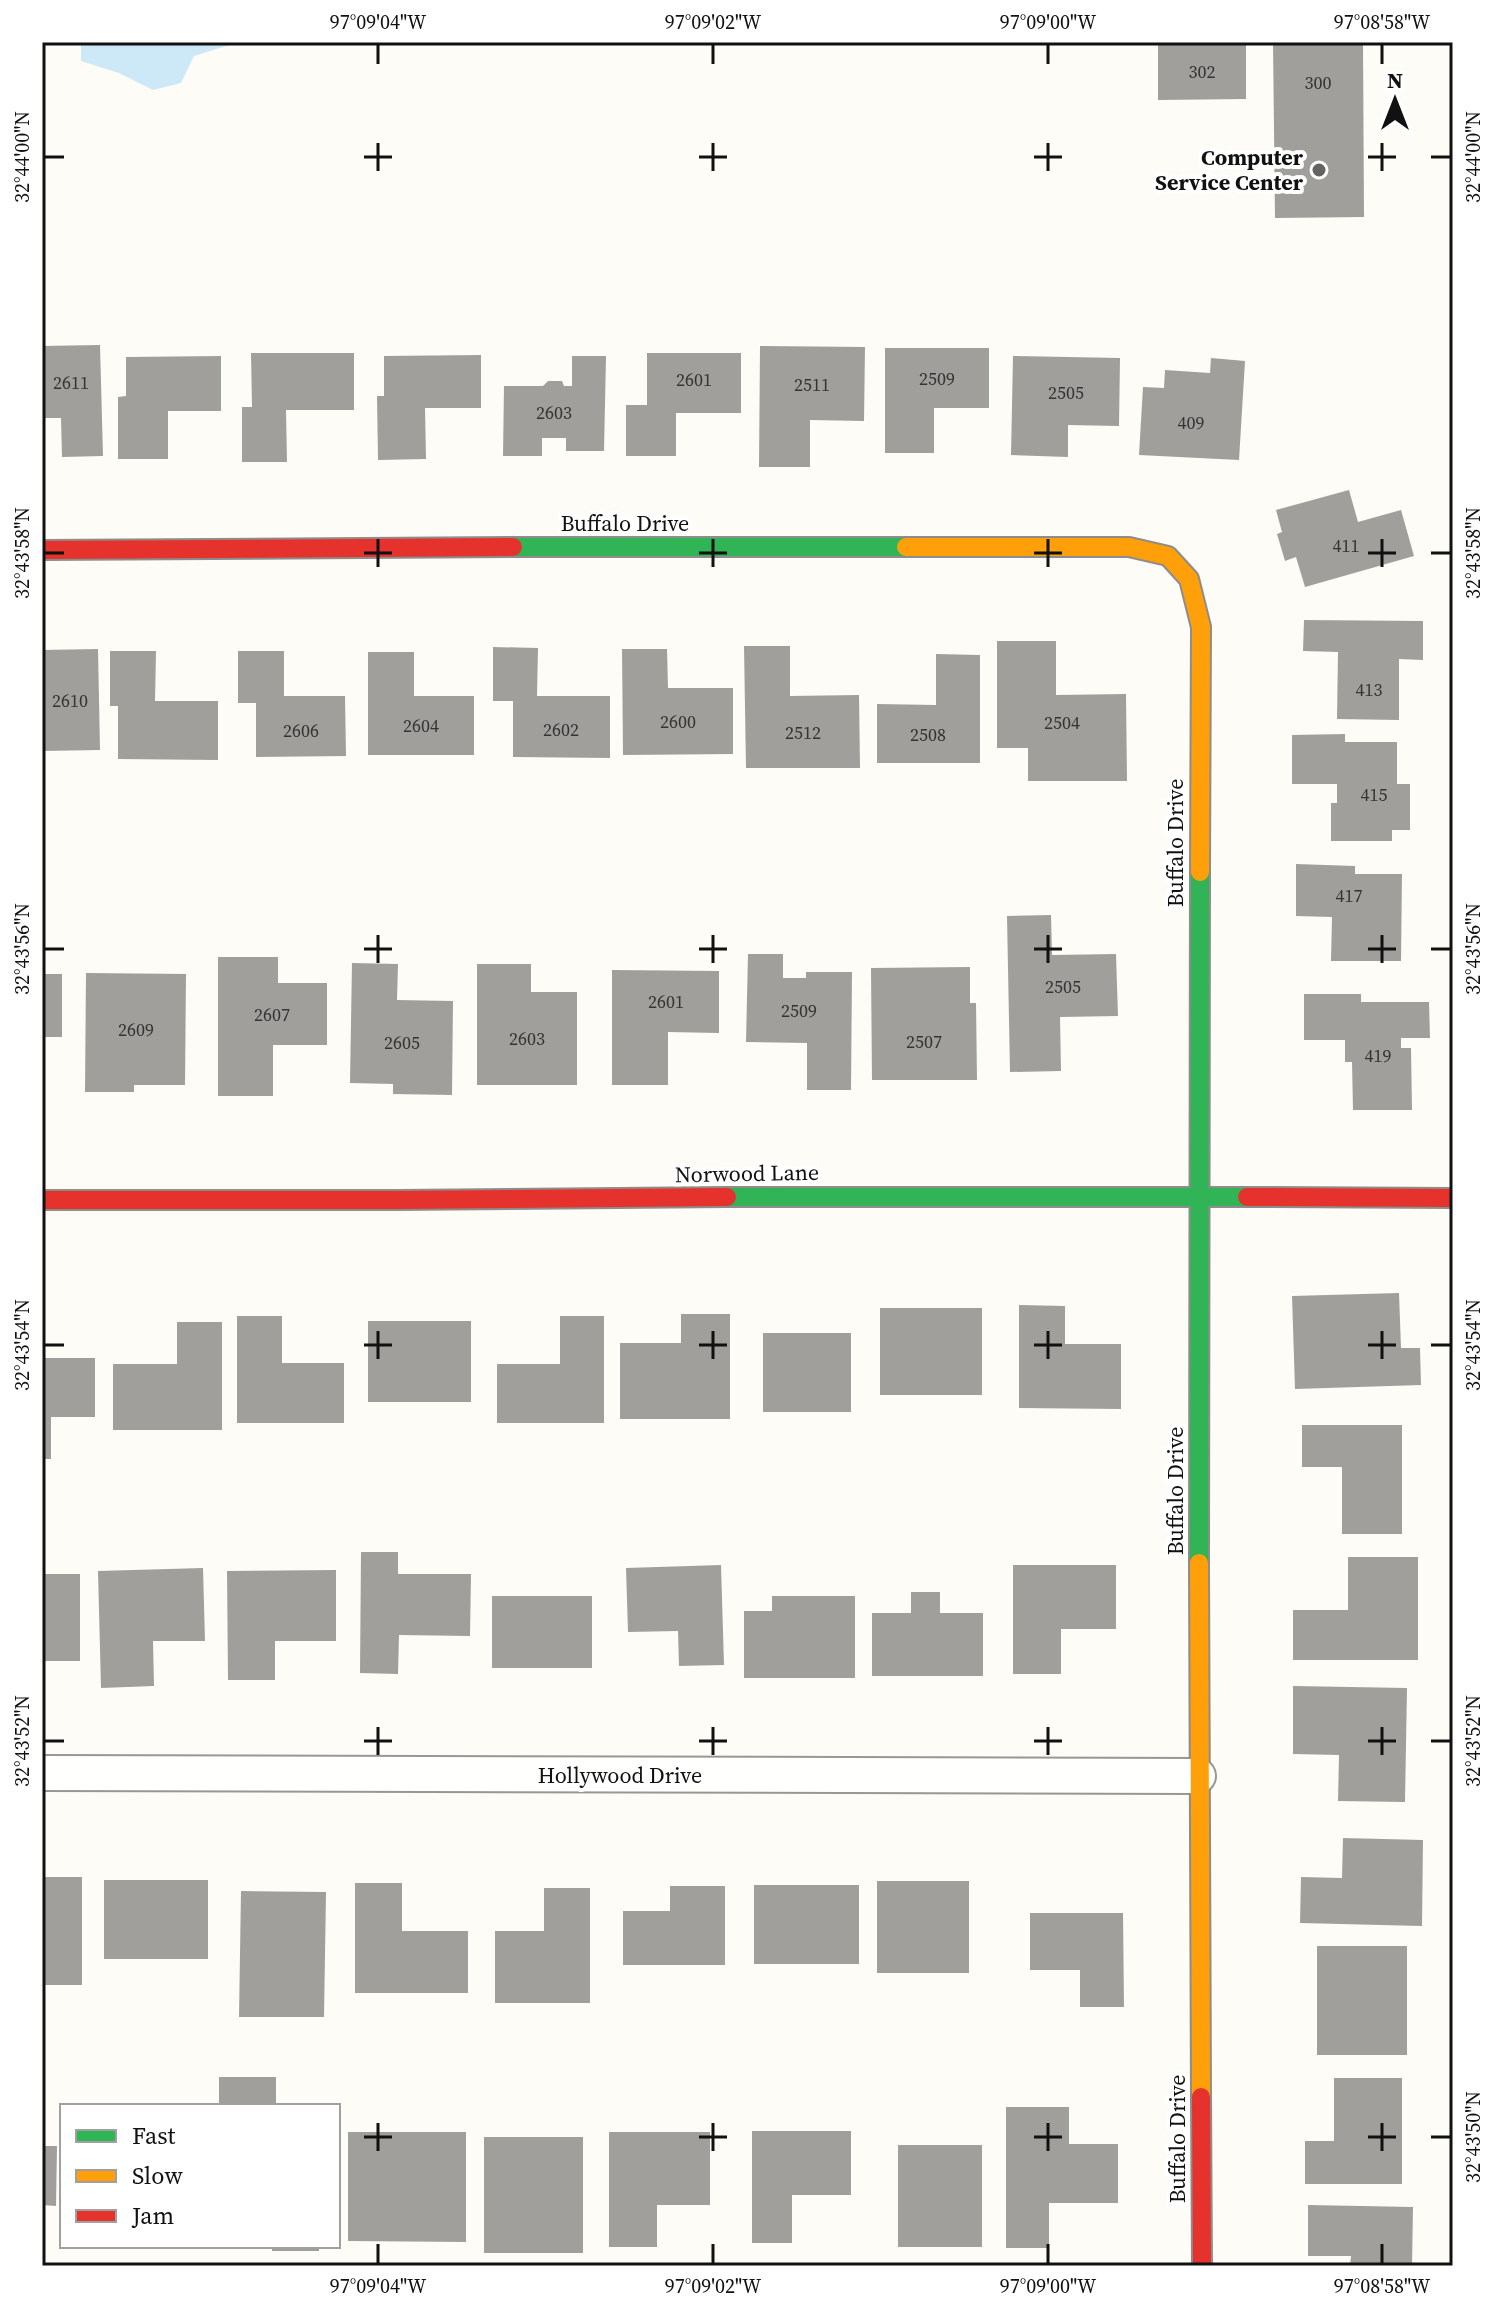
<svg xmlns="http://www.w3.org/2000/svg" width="1495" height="2308" font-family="'Source Serif 4',serif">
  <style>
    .water { fill: #cde8f7 }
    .building { fill: #a19f9c }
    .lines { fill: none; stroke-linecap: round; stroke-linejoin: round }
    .street-casing { stroke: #979795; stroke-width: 38 }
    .fast-casing { stroke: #8e8d8b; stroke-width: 22 }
    .slow-casing { stroke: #8e8d8b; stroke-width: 22 }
    .jam-casing { stroke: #8e8d8b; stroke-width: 22 }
    .street { stroke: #fffffe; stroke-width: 34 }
    .fast { stroke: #30b455; stroke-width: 18 }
    .slow { stroke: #ff9f0a; stroke-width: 18 }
    .jam { stroke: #e5322d; stroke-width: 18 }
    .ticks { fill: none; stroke: #111; stroke-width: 3 }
    .poi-dot { fill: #646362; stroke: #fff; stroke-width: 3 }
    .labels { text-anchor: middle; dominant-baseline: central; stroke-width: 8; stroke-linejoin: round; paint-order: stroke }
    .number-label { font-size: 18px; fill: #353434 }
    .poi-label { font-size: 22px; font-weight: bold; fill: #111; stroke: #fff; text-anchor: end }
    .street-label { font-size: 22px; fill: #111; stroke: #fff }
    .neatline { fill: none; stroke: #111; stroke-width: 3 }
    .ticks-label { font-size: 20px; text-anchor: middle; fill: #111 }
  </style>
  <rect width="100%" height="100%" fill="#fdfcf7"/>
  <path class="water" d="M81,42H239L194,56L181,83L153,90L119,73L81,61Z"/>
  <g class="building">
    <path d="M1158,42H1246V99L1158,100Z"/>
    <path d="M1273,42H1363L1364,217L1275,218Z"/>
    <path d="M100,345L103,456L62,457L61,418H42V346Z"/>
    <path d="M760,346L865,347L864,421L810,420V467H759Z"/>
    <path d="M885,348H989V408H934V453H885Z"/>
    <path d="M251,353H354V410H286L287,462H242V407H252Z"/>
    <path d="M647,353H741V413H676V456H626V405H647Z"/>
    <path d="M481,355V408H425L426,459L378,460L377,396H384V356Z"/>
    <path d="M221,356V411H168V459H118V397L126,396V357Z"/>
    <path d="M572,356H606L604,451H566V438H542V456H503L504,386H543L548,381H562L564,386H572Z"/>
    <path d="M1013,356L1120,358L1119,426L1068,425V457L1011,455Z"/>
    <path d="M1211,358L1245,361L1239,460L1139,455L1143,387L1164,388L1165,370L1210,373Z"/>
    <path d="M1349,490L1358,522L1401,510L1414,556L1305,587L1296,557L1285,561L1277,534L1282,532L1276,510Z"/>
    <path d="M1304,620L1423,621V660L1399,659V720L1337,719L1338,652L1303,651Z"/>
    <path d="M997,641H1056V695L1126,694L1127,781H1028V748H997Z"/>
    <path d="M744,646H790V696L859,695L860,768H746Z"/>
    <path d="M493,647L538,648L537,696H610V758L513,757V701H493Z"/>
    <path d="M98,649L100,750L42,751V650Z"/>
    <path d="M622,649H667L668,688H733V754L623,755Z"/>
    <path d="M110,651H156L155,701H218V760L118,759V706H110Z"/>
    <path d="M238,651H284V696H345L346,756L256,757V703H238Z"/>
    <path d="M368,652H414V696H474V755H368Z"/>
    <path d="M936,654L980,655V763H877V704L936,705Z"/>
    <path d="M1345,734V742H1397V784H1410V830H1392V841H1331V803H1337V784H1292V735Z"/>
    <path d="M1296,864L1355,866V874H1402L1401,961H1331L1332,917L1296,916Z"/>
    <path d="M1051,915L1052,955L1116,954L1118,1016L1060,1017L1061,1071L1010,1072L1007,916Z"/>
    <path d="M748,954H783V978H806V972H852L851,1090H807V1043L746,1042Z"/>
    <path d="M218,957H278V983H327V1045H273V1096H218Z"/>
    <path d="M352,963L398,964L397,1000L453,1001L452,1095L393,1094V1084L350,1083Z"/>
    <path d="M477,964H531V992H577V1085H477Z"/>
    <path d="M970,967V1003H976L977,1080H872L871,968Z"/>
    <path d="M612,970L719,971V1033L668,1032V1085H612Z"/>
    <path d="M86,973L186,974L185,1085H134V1092H85Z"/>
    <rect x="42" y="974" width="20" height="63"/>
    <path d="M1304,994H1361V1002H1429L1430,1038H1401V1048H1411L1412,1110H1353L1352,1062H1345V1040H1304Z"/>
    <path d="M1399,1293L1401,1348H1420L1421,1385L1295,1389L1292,1296Z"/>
    <path d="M1019,1305L1065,1306V1344H1121V1409L1019,1408Z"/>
    <rect x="880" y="1308" width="102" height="87"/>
    <path d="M681,1314H730V1419H620V1343H681Z"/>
    <path d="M237,1316H282V1363H344V1423H237Z"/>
    <path d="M560,1316H604V1423H497V1364H560Z"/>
    <rect x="368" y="1321" width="103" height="81"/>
    <path d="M177,1322H222V1430H113V1364H177Z"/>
    <rect x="763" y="1333" width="88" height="79"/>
    <path d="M42,1358H95V1417H51V1459H42Z"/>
    <path d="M1302,1425H1402V1534H1342V1467H1302Z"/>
    <path d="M361,1552H398V1574H471L470,1636L399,1635L398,1674L360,1673Z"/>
    <path d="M1348,1557H1418V1660H1293V1610H1348Z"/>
    <path d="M721,1565L724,1665L679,1666L678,1631L628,1632L626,1568Z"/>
    <path d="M1013,1565H1116V1629H1061V1674H1013Z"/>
    <path d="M203,1568L205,1641H153L154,1686L101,1688L98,1571Z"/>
    <path d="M336,1570V1641H275V1680H228L227,1571Z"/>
    <rect x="42" y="1574" width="38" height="87"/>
    <path d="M911,1592H940V1613H983V1676H872V1613H911Z"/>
    <rect x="492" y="1596" width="100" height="72"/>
    <path d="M772,1596H855V1678H744V1611H772Z"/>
    <path d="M1293,1686L1407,1688L1405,1802L1338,1801L1339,1755L1293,1754Z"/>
    <path d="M1343,1838L1423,1840L1422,1926L1300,1923L1301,1877L1342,1878Z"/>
    <rect x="42" y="1877" width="40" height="108"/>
    <rect x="104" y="1880" width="104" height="79"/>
    <rect x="877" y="1881" width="92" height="92"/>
    <path d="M355,1883H402V1931H468V1993H355Z"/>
    <rect x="754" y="1885" width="105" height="79"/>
    <path d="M670,1886H725V1965H623V1911H670Z"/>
    <path d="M544,1888H590V2003H495V1931H544Z"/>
    <path d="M241,1891L326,1892L324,2017H239Z"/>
    <path d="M1030,1913H1123L1124,2007H1080V1970H1030Z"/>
    <rect x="1317" y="1946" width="90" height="109"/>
    <rect x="219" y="2077" width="57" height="29"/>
    <path d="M1334,2078H1402V2184H1305V2141H1334Z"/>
    <path d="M1006,2107H1069V2144H1118V2203H1049V2248H1006Z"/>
    <path d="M752,2131H851V2195H792V2243H752Z"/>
    <path d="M348,2132H466V2242L348,2241Z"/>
    <path d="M609,2132H710V2205H657V2247H609Z"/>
    <rect x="484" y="2137" width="99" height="116"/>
    <rect x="898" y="2145" width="84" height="102"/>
    <path d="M42,2146H57L56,2206L42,2205Z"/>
    <path d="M1308,2205L1413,2207L1412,2266H1350L1351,2256H1308Z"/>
    <rect x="272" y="2246" width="47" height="5"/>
  </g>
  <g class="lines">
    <defs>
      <path id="street" d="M42,1773L1198,1776"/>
      <g id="fast">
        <path d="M513,547H906"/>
        <path d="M727,1197H1247"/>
        <path d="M1199,1563L1200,872"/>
      </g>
      <g id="slow">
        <path d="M906,547H1129L1168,556L1189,579L1201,627L1200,872"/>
        <path d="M1199,1563L1201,2097"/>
      </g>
      <g id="jam">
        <path d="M42,550L513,547"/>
        <path d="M1247,1197L1453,1198"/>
        <path d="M42,1200H398L727,1197"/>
        <path d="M1201,2097L1202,2266"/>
      </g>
    </defs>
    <use href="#street" class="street-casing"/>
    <use href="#fast" class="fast-casing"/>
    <use href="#slow" class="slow-casing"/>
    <use href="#jam" class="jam-casing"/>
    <use href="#street" class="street"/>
    <use href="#fast" class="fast"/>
    <use href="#slow" class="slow"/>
    <use href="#jam" class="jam"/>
  </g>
  <path class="ticks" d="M378,44V64M713,44V64M1048,44V64M1382,44V64M378,143V171M713,143V171M1048,143V171M1382,143V171M44,157H64M364,157H392M699,157H727M1034,157H1062M1368,157H1396M1431,157H1451M378,539V567M713,539V567M1048,539V567M1382,539V567M44,553H64M364,553H392M699,553H727M1034,553H1062M1368,553H1396M1431,553H1451M378,935V963M713,935V963M1048,935V963M1382,935V963M44,949H64M364,949H392M699,949H727M1034,949H1062M1368,949H1396M1431,949H1451M378,1331V1359M713,1331V1359M1048,1331V1359M1382,1331V1359M44,1345H64M364,1345H392M699,1345H727M1034,1345H1062M1368,1345H1396M1431,1345H1451M378,1727V1755M713,1727V1755M1048,1727V1755M1382,1727V1755M44,1741H64M364,1741H392M699,1741H727M1034,1741H1062M1368,1741H1396M1431,1741H1451M378,2123V2151M713,2123V2151M1048,2123V2151M1382,2123V2151M364,2137H392M699,2137H727M1034,2137H1062M1368,2137H1396M1431,2137H1451M378,2244V2264M713,2244V2264M1048,2244V2264M1382,2244V2264"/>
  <circle class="poi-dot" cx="1319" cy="170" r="8"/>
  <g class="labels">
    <g class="number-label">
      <text x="1202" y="71">302</text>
      <text x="1318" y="82">300</text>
      <text x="937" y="378">2509</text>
      <text x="694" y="379">2601</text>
      <text x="71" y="382">2611</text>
      <text x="812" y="384">2511</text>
      <text x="1066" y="392">2505</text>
      <text x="554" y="412">2603</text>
      <text x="1191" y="422">409</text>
      <text x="1346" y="545">411</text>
      <text x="1369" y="689">413</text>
      <text x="70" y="700">2610</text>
      <text x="678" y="721">2600</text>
      <text x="1062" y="722">2504</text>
      <text x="421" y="725">2604</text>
      <text x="561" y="729">2602</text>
      <text x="301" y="730">2606</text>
      <text x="803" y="732">2512</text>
      <text x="928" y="734">2508</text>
      <text x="1374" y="794">415</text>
      <text x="1349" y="895">417</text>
      <text x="1063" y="986">2505</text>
      <text x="666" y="1001">2601</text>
      <text x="799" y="1010">2509</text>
      <text x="272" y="1014">2607</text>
      <text x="136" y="1029">2609</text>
      <text x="527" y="1038">2603</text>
      <text x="924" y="1041">2507</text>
      <text x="402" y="1042">2605</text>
      <text x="1378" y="1055">419</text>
    </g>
    <g class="poi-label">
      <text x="1303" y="157">Computer<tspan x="1303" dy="25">Service Center</tspan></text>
    </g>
    <g class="street-label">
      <text x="625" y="523">Buffalo Drive</text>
      <text transform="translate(1175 843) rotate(-90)">Buffalo Drive</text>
      <text transform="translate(747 1173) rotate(-1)">Norwood Lane</text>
      <text transform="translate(1175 1491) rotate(-90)">Buffalo Drive</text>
      <text x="620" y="1775">Hollywood Drive</text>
      <text transform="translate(1177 2139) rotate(-90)">Buffalo Drive</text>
    </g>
  </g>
  <rect width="1495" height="2308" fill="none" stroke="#ffffff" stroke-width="88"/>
  <rect x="60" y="2104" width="280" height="144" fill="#ffffff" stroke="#a0a0a0" stroke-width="2"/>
  <rect x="76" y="2130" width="40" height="12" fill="#30b455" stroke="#a0a0a0" stroke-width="2"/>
  <text x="132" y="2144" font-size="24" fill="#111111">Fast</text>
  <rect x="76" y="2170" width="40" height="12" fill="#ff9f0a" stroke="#a0a0a0" stroke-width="2"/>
  <text x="132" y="2184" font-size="24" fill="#111111">Slow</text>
  <rect x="76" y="2210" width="40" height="12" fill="#e5322d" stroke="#a0a0a0" stroke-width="2"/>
  <text x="132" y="2224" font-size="24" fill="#111111">Jam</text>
  <g transform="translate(1395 100)" stroke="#ffffff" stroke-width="6" paint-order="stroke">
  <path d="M0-6L14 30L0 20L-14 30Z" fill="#111111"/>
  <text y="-12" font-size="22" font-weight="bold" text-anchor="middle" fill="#111111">N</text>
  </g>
  <rect x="44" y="44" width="1407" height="2220" class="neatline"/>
  <g class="ticks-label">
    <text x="378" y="29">97°09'04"W</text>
    <text x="713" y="29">97°09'02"W</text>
    <text x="1048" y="29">97°09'00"W</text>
    <text x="1382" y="29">97°08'58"W</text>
    <text transform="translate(22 157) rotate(-90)" y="7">32°44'00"N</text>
    <text transform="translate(1473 157) rotate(-90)" y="7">32°44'00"N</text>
    <text transform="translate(22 553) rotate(-90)" y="7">32°43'58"N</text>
    <text transform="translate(1473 553) rotate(-90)" y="7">32°43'58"N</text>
    <text transform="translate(22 949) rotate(-90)" y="7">32°43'56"N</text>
    <text transform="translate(1473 949) rotate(-90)" y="7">32°43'56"N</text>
    <text transform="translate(22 1345) rotate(-90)" y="7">32°43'54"N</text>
    <text transform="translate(1473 1345) rotate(-90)" y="7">32°43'54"N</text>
    <text transform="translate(22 1741) rotate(-90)" y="7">32°43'52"N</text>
    <text transform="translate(1473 1741) rotate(-90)" y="7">32°43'52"N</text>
    <text transform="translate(1473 2137) rotate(-90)" y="7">32°43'50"N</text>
    <text x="378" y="2293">97°09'04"W</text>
    <text x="713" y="2293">97°09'02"W</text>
    <text x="1048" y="2293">97°09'00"W</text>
    <text x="1382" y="2293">97°08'58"W</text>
  </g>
</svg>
